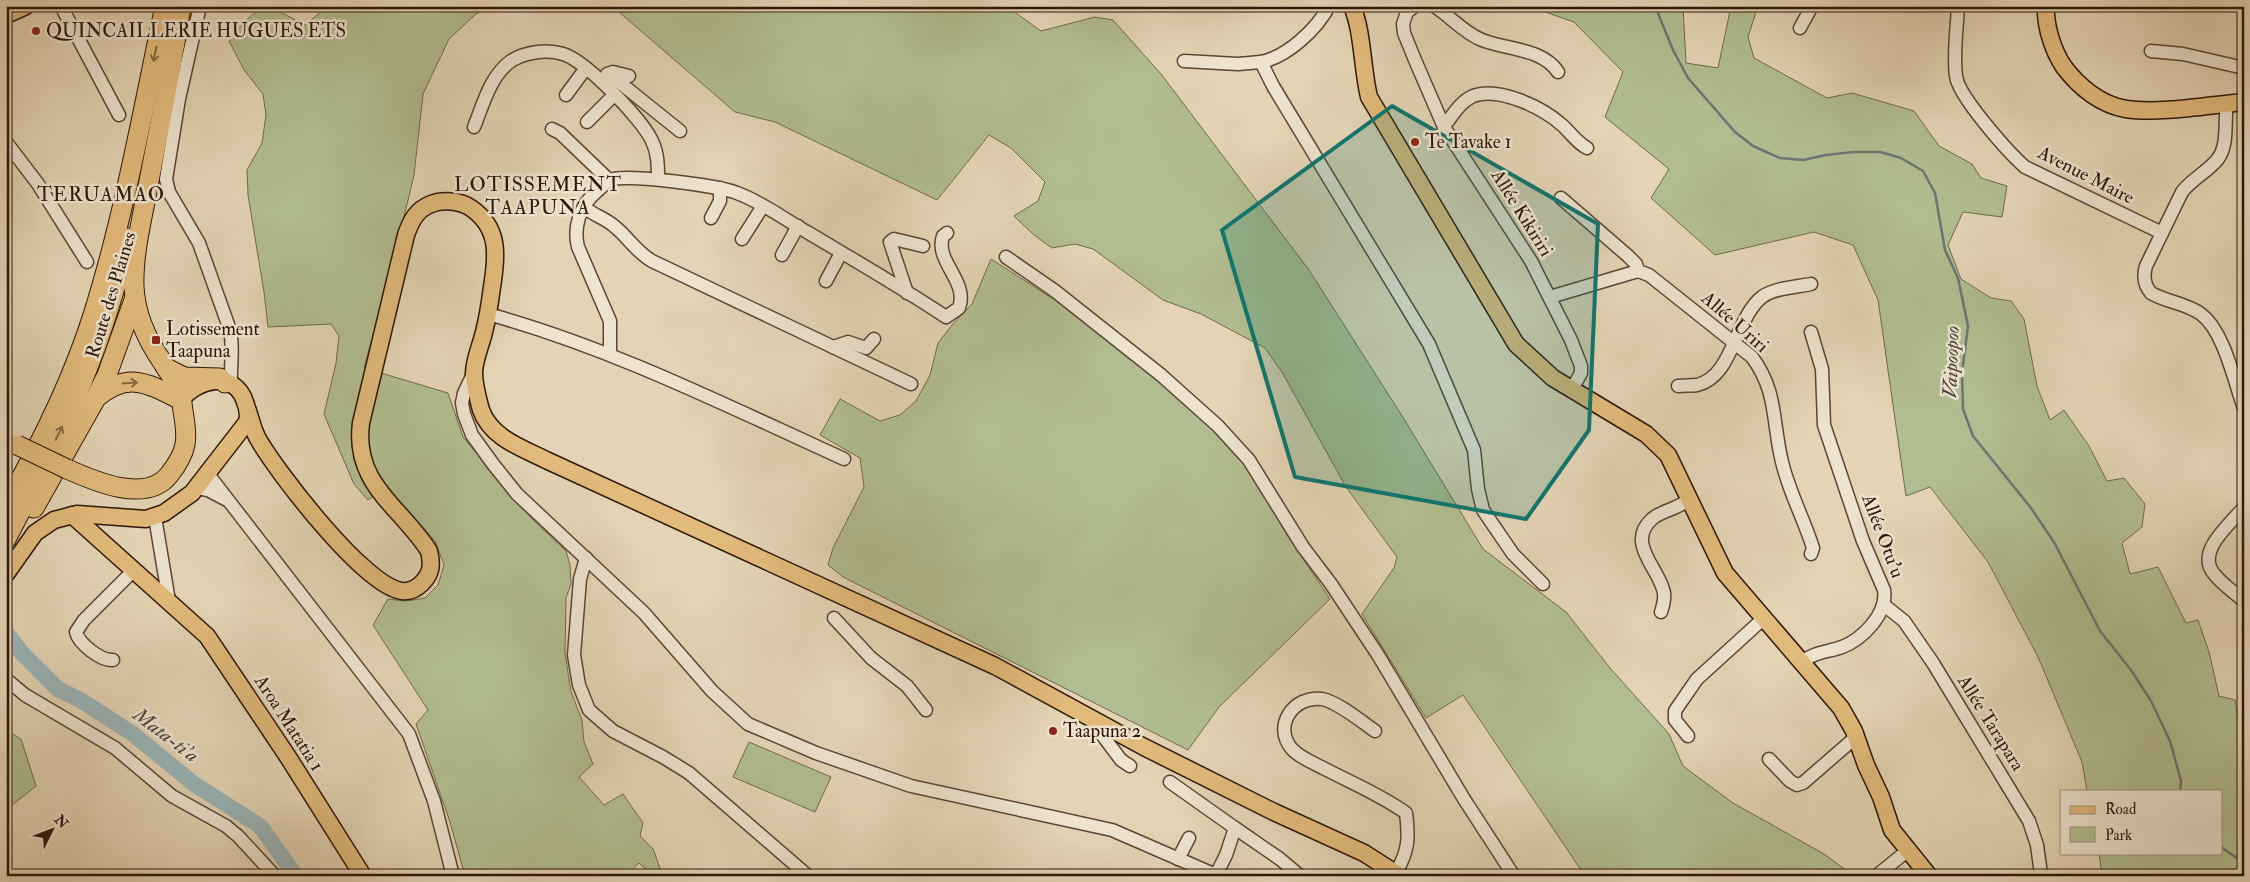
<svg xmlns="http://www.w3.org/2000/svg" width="2250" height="882" font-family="'IM FELL Double Pica',serif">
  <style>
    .green { fill: #b1bd90; stroke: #6e6a4c }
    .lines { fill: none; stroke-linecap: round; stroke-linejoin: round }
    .stream { stroke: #6e7573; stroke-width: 2.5 }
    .river { stroke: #9ab5b9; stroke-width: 16 }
    .minor-casing { stroke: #5a4634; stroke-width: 15 }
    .major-casing { stroke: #2c1609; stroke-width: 19 }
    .highway-casing { stroke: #2c1609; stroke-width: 21 }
    .minor { stroke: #ede3cf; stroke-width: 12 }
    .major { stroke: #e2ba7a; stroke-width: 16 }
    .highway { stroke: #e2ba7a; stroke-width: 19 }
    .highway-bridge-casing { stroke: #2c1609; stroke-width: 21; stroke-linecap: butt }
    .highway-bridge { stroke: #e2ba7a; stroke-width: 19 }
    .oneway { stroke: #876842 }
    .marked { fill: #0f766e; fill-opacity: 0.2; stroke: #0f766e; stroke-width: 4; stroke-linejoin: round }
    .poi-dot { fill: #8f2418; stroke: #ede3cf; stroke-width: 2 }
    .labels { text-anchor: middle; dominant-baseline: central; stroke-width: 5; stroke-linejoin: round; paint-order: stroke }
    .poi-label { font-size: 19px; fill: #2c1609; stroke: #ede3cf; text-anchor: start }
    .street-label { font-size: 19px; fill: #2c1609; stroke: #ede3cf }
    .neighbourhood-label { font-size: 20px; letter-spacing: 1px; fill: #2c1609; stroke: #ede3cf }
    .water-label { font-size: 20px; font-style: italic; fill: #4d463e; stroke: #ede3cf }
  </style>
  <rect width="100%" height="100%" fill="#e4d4b5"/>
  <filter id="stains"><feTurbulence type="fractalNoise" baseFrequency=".004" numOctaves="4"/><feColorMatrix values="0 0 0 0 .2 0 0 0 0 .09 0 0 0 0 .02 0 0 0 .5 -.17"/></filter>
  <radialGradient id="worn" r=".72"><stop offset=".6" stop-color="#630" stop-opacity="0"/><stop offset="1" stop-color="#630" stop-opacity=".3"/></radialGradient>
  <g class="green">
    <path d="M328,6H494L476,14L449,39L423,94L414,175L391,271L364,368L448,393L463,437L531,518L566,551L570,565L571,584L566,598L565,653L571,692L582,720L584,742L593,764L579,777L604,805L623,794L643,823L640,836L653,849L661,871L653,875L639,863L631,871L632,876H465L450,822L416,724L428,710L373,625L388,599L406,601L425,598L438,585L444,565L435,541L387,487L368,500L354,484L324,414L336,363L339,336L331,324L268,327L264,292L248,195L247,170L262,143L266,115L263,94L244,70L229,41C259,2 263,2 305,25Z"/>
    <path d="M612,6H1006L1041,31L1095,17L1113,20L1161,74L1309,270L1404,419L1483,549L1566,612L1610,668L1669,734L1683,766L1733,803L1824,854L1854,876H1585L1463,695L1426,718L1362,614L1394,568L1397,557L1346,487L1282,372L1265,348L1201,314L1163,300L1093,249L1075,244L1052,248L1034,235L1014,216L1038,201L1045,182L1011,148L989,135L937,200L775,122L735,112Z"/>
    <path d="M1528,6H1683L1686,63L1718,68L1731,6H1758L1748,37L1754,58L1827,98L1852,93L1914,111L1939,146L1972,164L1981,178L2007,186L2002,217L1963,212L1948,245L1961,279L1991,298L2011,301L2024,319L2037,386L2050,420L2064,410L2089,446L2107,481L2124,478L2145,504L2142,527L2122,543L2130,574L2158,567L2186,623L2198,620L2209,652L2219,696L2235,700L2244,755V876H2102L2099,853H2221V791H2087L2082,762L2038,657L1988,562L1930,487L1906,496L1878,300L1853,245L1814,232L1715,255L1651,198L1669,169L1605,117L1623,72L1574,22Z"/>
    <path d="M991,259L1067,308L1133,358L1218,433L1245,462L1287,535L1330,599L1219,707L1188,750L843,577L828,565L833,548L864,487L860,458L820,435L840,399L880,421L900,415L916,401L930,375L938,343L952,325L972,304Z"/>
    <path d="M6,730L21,739L36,786L6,810Z"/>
    <path d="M749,742L831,777L815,812L733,777Z"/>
  </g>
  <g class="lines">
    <g class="stream">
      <path d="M1655,6L1673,50L1688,78L1735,132L1753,146L1780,158L1803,160L1826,155L1853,152H1880L1901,158L1923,171L1935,193L1945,250L1958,278L1968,326L1962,373L1963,409L1973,436L2031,508L2054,542L2100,631L2131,670L2151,701L2170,741L2181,781L2180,791"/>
      <path d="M2221,847L2244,863"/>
    </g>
    <path class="river" d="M6,632L21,652L58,689L82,701L133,734L194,784L260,826L296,876"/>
    <defs>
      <g id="minor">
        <path d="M61,6L119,115"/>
        <path d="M200,6L179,99L166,179L169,192L199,243L230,330C234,348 230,366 231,384"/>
        <path d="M1329,6C1317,29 1287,57 1261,62L1273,86L1429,344L1474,450L1478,489L1483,510L1513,554L1543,584"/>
        <path d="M1415,6L1407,12L1403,24L1404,33L1415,60L1444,127L1531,261L1571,340L1581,366V373L1572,389"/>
        <path d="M1434,6C1450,16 1464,33 1482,40C1507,50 1542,48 1558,72"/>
        <path d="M1958,6C1957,29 1953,53 1956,76C1958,96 2009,153 2025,167L2162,233"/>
        <path d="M1800,28L1812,6"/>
        <path d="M2151,51L2183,54L2244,68"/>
        <path d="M1184,61L1238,64L1261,62"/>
        <path d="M607,74L613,72L629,76"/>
        <path d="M605,80L614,79L619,82L680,131"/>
        <path d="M566,95L586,68"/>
        <path d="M2227,103C2224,121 2229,146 2217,160C2207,172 2192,179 2182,192L2146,266C2143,276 2144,285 2151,293C2166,302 2186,303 2201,314C2224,331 2234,381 2244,408"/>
        <path d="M587,122L614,95"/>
        <path d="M1444,126C1453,115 1460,102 1473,96C1499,86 1543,108 1562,125C1571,133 1576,142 1587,148"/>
        <path d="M474,127C483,105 490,76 511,61C525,52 547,49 563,54C586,61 642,119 652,141C658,153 658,166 658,179"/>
        <path d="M552,129L560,133L609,180"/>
        <path d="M6,142L38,184L87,262"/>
        <path d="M1561,198L1628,256L1636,264L1638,271L1649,275L1752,357C1778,392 1772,422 1782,462C1789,492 1804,519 1813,548L1811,554"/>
        <path d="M584,207C593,215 605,218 614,226C628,237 636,252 652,261L911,384"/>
        <path d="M711,218L720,201V188"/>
        <path d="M742,239L763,206"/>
        <path d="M782,255L798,226"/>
        <path d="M1006,257L1055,291L1161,375L1218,426L1249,460L1303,547L1331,584L1378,655L1464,799L1514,876"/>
        <path d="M826,281L841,253"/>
        <path d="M907,293L890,242L894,239L923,246"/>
        <path d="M1550,297L1638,271"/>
        <path d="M488,314C612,348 727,406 844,459"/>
        <path d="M833,347L848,342L866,348L874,339"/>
        <path d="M610,354V321L578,247C573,227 580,206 596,192C600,189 605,183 610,180C623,173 721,186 737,193C762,202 784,219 807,232C854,260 901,287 946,317L959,308C969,281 934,261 943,236L947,233"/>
        <path d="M474,372L464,393L462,403L464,414L472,435L493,464L517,494L644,613L712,691L748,724L816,753L911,786L1112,830L1218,876"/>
        <path d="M1678,386C1684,385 1691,386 1697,385C1733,377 1735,318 1762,297C1774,288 1796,287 1811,284"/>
        <path d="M208,474L409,734L434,801L453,876"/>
        <path d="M197,488L208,490L227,500"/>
        <path d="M2244,507C2230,525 2194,552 2215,575C2223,585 2234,592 2244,601"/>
        <path d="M155,517L169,601"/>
        <path d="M586,558L580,579L574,655L579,685L589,710L613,731L663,757L689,773L808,876"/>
        <path d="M1884,605L1904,621L1933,663L2029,821L2037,845L2041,874"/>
        <path d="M1661,612C1663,606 1665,600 1664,593C1660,569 1625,543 1652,519C1662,510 1679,509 1689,499"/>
        <path d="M834,618L871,658L907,686L926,710"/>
        <path d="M113,660C101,661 79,644 76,632L84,620L134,570"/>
        <path d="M1802,662C1814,652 1828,652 1842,647C1863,639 1888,613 1884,590L1863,541L1824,425L1822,369L1811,332"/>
        <path d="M6,679L25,695L115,748L172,796L226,826L238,836L275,876"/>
        <path d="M1091,720L1121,760L1130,766"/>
        <path d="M1375,731C1362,722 1338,702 1322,699C1294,695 1272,726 1292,749C1300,758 1314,763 1325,769C1352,783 1381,795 1406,813C1409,837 1409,851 1396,872"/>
        <path d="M1688,736L1675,720V711L1679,705L1697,679L1764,618"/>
        <path d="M1769,759L1790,781L1797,785L1803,783L1856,737"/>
        <path d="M1170,782L1235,828L1226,855L1216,875"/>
        <path d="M1235,828L1280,859L1300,876"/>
        <path d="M1178,859L1189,838"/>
        <path d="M1880,873L1907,851"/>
      </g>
      <g id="major">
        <path d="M1352,6C1363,32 1362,68 1369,97L1516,344L1553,378L1646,434L1668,455L1725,573L1841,708L1854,731L1866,765L1881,797L1892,830L1929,876"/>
        <path d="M2046,6C2045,26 2053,51 2064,67C2079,87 2101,105 2126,109C2160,114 2209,105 2244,102"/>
        <path d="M6,15L26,6"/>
        <path d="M248,411C251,420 253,429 257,437C275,470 365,587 402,591C410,592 417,588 422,583C432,573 432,564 429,551C400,506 353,484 361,423L406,235C411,221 416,210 431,204C443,199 461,201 471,208C500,228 497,256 492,287C490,302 488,317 484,332C481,345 474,360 474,373C474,385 478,399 481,410C491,438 522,448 546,460L995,666L1144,747L1274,812L1364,853L1400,876"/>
        <path d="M72,515L207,636L288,757L363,876"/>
        <path d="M6,574L35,533L54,520L77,514L146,519L164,513L192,493L247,422C249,414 248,409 245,402C235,370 197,379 181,400"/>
      </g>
      <g id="highway">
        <path d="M166,368L184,377L220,378L225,383"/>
        <path d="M96,397L107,375L135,297"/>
        <path d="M67,469C94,481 146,504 169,475C188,451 188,439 183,411C182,405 182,398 180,393C178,383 168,372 163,363C147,340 135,315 134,286C133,252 143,215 149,181C160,123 172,65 181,6"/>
        <path d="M6,505C41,444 73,379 94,312C125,212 143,109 165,6"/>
        <path d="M34,508L96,398C128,371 147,383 181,400"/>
        <path d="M6,539C35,484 64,429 86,372C104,328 117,283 129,238"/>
      </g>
    </defs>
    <use href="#minor" class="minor-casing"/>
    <use href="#major" class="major-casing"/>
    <use href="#highway" class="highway-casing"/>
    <use href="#minor" class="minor"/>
    <use href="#major" class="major"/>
    <use href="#highway" class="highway"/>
    <defs>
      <path id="highway-bridge" d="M17,445L67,469"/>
    </defs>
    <use href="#highway-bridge" class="highway-bridge-casing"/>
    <use href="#highway-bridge" class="highway-bridge"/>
  </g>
  <defs><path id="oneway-shaft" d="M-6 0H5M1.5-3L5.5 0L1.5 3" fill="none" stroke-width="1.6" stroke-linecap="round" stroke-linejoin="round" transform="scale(1.25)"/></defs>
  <g class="oneway">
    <use href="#oneway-shaft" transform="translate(155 54) rotate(102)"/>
    <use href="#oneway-shaft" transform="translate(130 383) rotate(-4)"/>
    <use href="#oneway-shaft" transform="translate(59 433) rotate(-64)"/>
  </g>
  <path class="marked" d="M1392,106L1598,224L1589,430L1526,519L1295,477L1222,230Z"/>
  <g class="poi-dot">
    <circle cx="36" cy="31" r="5"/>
    <circle cx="1415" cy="142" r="5"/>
    <rect x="151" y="335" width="10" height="10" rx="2.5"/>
    <circle cx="1053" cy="731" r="5"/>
  </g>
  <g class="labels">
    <g class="poi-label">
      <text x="46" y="31">QUINCAILLERIE HUGUES ETS</text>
      <text x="1425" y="142">Te Tavake 1</text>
      <text x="166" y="329">Lotissement<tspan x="166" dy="22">Taapuna</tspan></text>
      <text x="1063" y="731">Taapuna 2</text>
    </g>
    <g class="street-label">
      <text transform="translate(2086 175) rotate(27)">Avenue Maire</text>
      <text transform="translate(1522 213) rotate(58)">Allée Kikiriri</text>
      <text transform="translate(111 295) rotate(-73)">Route des Plaines</text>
      <text transform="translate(1735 322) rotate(41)">Allée Uriri</text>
      <text transform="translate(1883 536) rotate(69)">Allée Otu'u</text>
      <text transform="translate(289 723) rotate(57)">Aroa Matatia 1</text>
      <text transform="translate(1991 723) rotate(58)">Allée Tarapara</text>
    </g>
    <g class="neighbourhood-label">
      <text x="538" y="184">LOTISSEMENT<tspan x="538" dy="23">TAAPUNA</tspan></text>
      <text x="101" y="194">TERUAMAO</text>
    </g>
    <g class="water-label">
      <text transform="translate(1951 362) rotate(-88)">Vaipoopoo</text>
      <text transform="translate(166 735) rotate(37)">Mata-ti'a</text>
    </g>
  </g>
  <rect width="2250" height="882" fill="none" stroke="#e4d4b5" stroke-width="25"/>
  <rect x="8" y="8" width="2235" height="867" fill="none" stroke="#2c1609" stroke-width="2.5"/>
  <rect x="12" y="12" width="2225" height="857" fill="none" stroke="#2c1609"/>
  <rect x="2060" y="790" width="162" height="65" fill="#ede3cf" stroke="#a09180"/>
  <rect x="2070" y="806" width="25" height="8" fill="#e2ba7a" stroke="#a09180"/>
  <text x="2105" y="814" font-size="15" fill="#2c1609">Road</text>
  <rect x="2070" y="827" width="25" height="15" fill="#b1bd90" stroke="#a09180"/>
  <text x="2105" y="840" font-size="15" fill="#2c1609">Park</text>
  <g transform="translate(52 830) rotate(48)" stroke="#ede3cf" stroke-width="4" paint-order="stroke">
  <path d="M0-4L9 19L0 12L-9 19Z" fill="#2c1609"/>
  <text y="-8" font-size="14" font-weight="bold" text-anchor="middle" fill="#2c1609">N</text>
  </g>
  <rect width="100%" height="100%" filter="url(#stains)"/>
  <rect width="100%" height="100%" fill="url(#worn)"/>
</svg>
